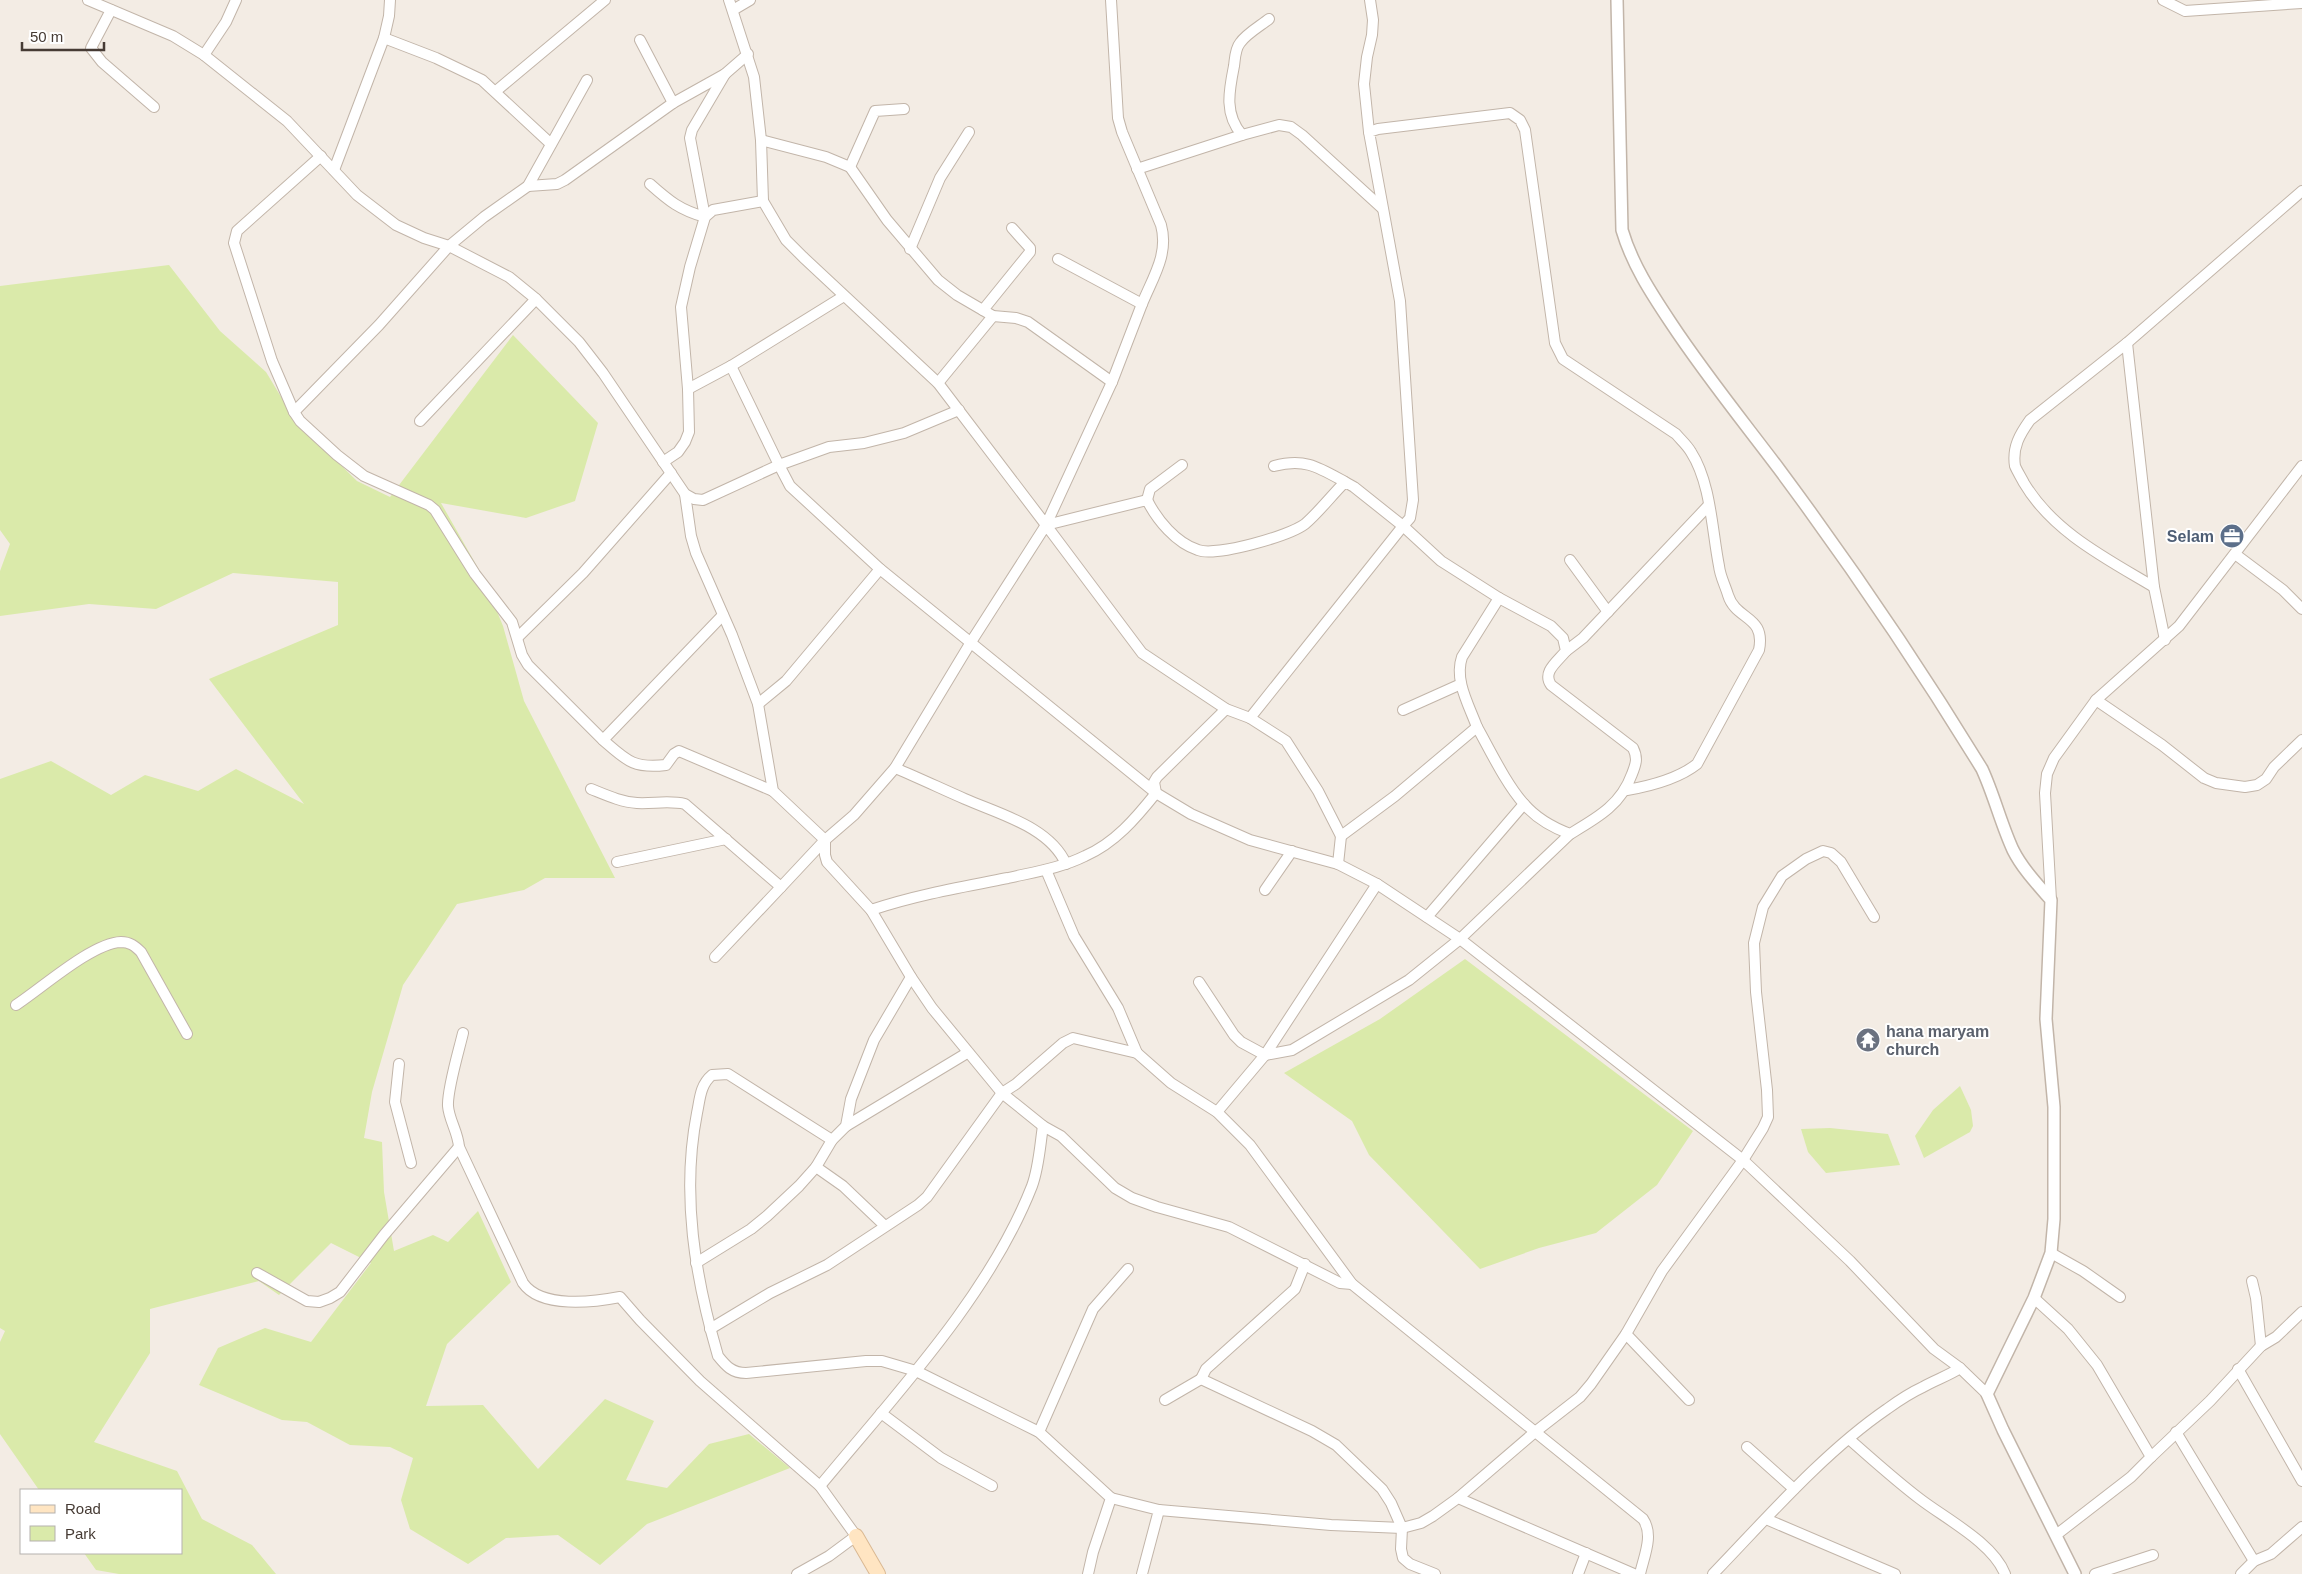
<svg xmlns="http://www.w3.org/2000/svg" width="2302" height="1574" font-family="Helvetica,sans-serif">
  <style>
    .green { fill: #daeaaa }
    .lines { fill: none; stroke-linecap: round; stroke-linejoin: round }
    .minor-casing { stroke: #c2b5a9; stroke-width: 12 }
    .tertiary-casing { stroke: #c2b5a9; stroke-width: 14 }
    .secondary-casing { stroke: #dab993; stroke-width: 16 }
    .minor { stroke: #fff; stroke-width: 10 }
    .tertiary { stroke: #fff; stroke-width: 11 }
    .secondary { stroke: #ffe5c2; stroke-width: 14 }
    .labels { text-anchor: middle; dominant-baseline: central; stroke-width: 4; stroke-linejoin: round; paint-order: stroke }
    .service-label { font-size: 16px; font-weight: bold; fill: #4e5e75; stroke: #fff; text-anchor: end }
    .worship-label { font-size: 16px; font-weight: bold; fill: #5b616d; stroke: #fff; text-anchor: start }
  </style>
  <rect width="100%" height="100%" fill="#f3ece4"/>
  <g class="green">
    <path d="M169,265L220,331L266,372L295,420L357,481L390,497L513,335L598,423L575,501L526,518L441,503L482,575L503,626L524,701L615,878H545L524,890L457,904L403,985L372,1092L364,1138L382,1142L384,1192L394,1251L433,1235L448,1242L478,1211L511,1282L447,1344L426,1406L483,1405L538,1469L605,1399L654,1421L626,1480L667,1488L709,1444L749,1434L790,1468L647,1524L600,1565L558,1535L506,1538L468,1564L410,1529L401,1500L413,1458L390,1447L350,1445L307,1422L282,1420L199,1385L218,1348L265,1328L311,1342L371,1263L331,1243L279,1295L259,1281L150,1309V1353L94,1442L177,1471L202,1519L252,1545L276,1574H119L96,1570L84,1553H181V1490H39L0,1434V1342L5,1331L0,1328V779L51,761L111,795L145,775L198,791L236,769L304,804L209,679L338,625V582L233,573L156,609L89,604L0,616V571L10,544L0,530V286Z"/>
    <path d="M1465,959L1693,1131L1657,1185L1596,1233L1539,1248L1480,1269L1369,1155L1352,1121L1284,1073L1380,1019Z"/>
    <path d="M1960,1086L1971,1110L1973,1126L1970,1132L1924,1158L1915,1136L1933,1110Z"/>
    <path d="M1830,1128L1888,1134L1900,1165L1826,1173L1808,1152L1801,1129Z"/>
  </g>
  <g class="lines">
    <defs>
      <g id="minor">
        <path d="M88,0L173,36L204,55L287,121L357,195L396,225L424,238L449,246L509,277L536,299L579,342L603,373L685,494L694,499L703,500L779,465L790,486L880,569L1156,793L1191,814L1250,840L1338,864L1377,884L1460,939L1743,1160L1850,1261L1934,1349L1960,1368L1987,1394"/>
        <path d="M729,0L754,77L761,140L763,201L786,240L803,257L938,383L1046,525L1112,382L1142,304"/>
        <path d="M2163,0L2185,11L2302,3"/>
        <path d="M111,10L91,48L102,62L154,107"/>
        <path d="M733,10L750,0"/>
        <path d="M384,38L436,58L482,80L551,144"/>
        <path d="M640,40L673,103"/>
        <path d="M204,55L226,22L236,0"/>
        <path d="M496,91L605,0"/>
        <path d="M1369,132L1364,84L1367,57L1372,35L1373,20L1370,0"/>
        <path d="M1242,135C1224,114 1229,91 1234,66C1235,59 1235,49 1240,43C1246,34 1260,26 1269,19"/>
        <path d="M761,140L826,157L850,167L887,220L938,280L957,295L993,316L1016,318L1028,322L1112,382"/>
        <path d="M321,156L237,231L234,243L272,361L294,412L300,421L337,455L364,476L429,505L435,510L475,574L512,622L522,655L528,665L603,740"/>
        <path d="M850,167L875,111L904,109"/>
        <path d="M1137,169L1242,135L1279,125L1291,127L1302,135L1382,208"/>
        <path d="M334,170L384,38L389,16L390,0"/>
        <path d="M650,184C669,201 680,210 705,217L690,138L692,130L725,74"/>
        <path d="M528,186L557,184L565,180L673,103L725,74L748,54"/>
        <path d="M910,249L940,178L969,132"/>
        <path d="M1058,259L1142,304C1153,277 1169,254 1161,225L1122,132L1118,118L1111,0"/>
        <path d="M983,310L1030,252V248L1012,228"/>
        <path d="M2127,343L2154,587L2165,640"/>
        <path d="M731,366L779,465L829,447L864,443L904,433L959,410"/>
        <path d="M938,383L993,316"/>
        <path d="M688,389L731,366L844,296"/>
        <path d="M294,412L379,325L449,246L484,217L528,186L587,80"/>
        <path d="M420,421L536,299"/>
        <path d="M663,462L678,452L685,442L689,432L688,389L681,307L690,267L705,217L713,210L763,201"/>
        <path d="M1274,466C1305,458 1318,467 1345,482"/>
        <path d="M685,494L691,536L696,553L732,635L758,704L786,681L880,569"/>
        <path d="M1147,500L1150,489L1182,465"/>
        <path d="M1046,525L1147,500C1157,520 1176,543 1198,550C1216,557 1289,536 1305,524C1319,512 1331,496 1345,482L1354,487L1403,526L1250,718"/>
        <path d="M2235,554L2283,590L2302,609"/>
        <path d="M1570,560L1608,612"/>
        <path d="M2154,587C2107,559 2053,532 2024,483C2021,477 2017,471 2015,466C2012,447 2020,434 2030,420L2127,343L2302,191"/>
        <path d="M723,615L603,740C626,760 633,769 666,765L674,754L679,751L773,791"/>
        <path d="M518,637L583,573L671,473"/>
        <path d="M1566,651L1583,638L1708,506"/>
        <path d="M2096,700L2162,745L2204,778L2216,783L2245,787L2257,785L2266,779L2274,767L2302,740"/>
        <path d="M1403,710L1461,684"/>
        <path d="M1477,727C1469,705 1454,680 1462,657L1499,598"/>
        <path d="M895,768C919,778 942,789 965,799C999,814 1050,827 1066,864"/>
        <path d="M591,789C606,795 621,802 637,803C653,804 669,800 685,804L781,887L825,840L773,791L758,704"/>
        <path d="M617,862L726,839"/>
        <path d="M1338,864L1341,836"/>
        <path d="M1046,870L1074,936L1118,1008L1137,1053"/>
        <path d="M1265,890L1292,851"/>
        <path d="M2051,900L2045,793L2047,774L2054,758L2096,700L2179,626L2302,466"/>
        <path d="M871,910C916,895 962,887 1008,878C1034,872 1061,868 1085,856C1115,843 1136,818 1156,793L1154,782L1157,777L1226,709"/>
        <path d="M1427,917L1524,804"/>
        <path d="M715,957L781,887"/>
        <path d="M1199,982L1234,1035L1241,1042L1265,1055L1292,1050L1409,980L1460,939L1570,834"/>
        <path d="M16,1005C42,988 92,943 121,942C130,942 135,946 141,952L187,1034"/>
        <path d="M463,1033C459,1050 447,1090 448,1106C449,1120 458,1132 459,1147L523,1283C541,1309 594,1302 620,1297L640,1320L700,1381L820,1486L856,1536L829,1556L797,1574"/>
        <path d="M399,1064L395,1102L411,1163"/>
        <path d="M1217,1112L1265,1055L1377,884"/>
        <path d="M846,1126L967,1053"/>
        <path d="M832,1140L728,1074L712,1075C700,1085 700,1099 697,1113C681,1194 695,1277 718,1356C726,1366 732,1373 746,1373L866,1361H882L916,1371L1039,1432L1111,1498L1093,1552L1088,1574"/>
        <path d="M816,1167L843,1186L885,1226"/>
        <path d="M2051,1253L2083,1271L2120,1297"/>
        <path d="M696,1263L751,1229L767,1216L799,1186L816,1167L832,1140L846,1126L851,1099L874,1040L911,977"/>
        <path d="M1305,1264L1295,1289L1206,1369L1201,1379L1312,1431L1336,1445L1382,1489L1391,1503L1402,1528L1401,1549L1403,1558L1410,1564L1435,1574"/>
        <path d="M257,1273L307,1301L319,1302L330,1298L340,1292L384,1235L459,1147"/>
        <path d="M2252,1281L2256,1298L2261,1346"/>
        <path d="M1352,1284L1340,1283L1229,1227L1157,1207L1132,1198L1115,1188L1061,1136L1043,1126L1002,1093L932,1008L911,977L871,910L827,862L825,855V840L854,815L895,768L971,642L1046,525L1142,653L1226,709L1250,718L1286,741L1318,791L1341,836L1395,796L1477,727C1490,750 1506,784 1524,804C1536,818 1554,828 1570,834C1597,818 1621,805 1632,774C1636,764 1638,758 1633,748L1551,685C1542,672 1557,662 1566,651L1563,638L1551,626L1499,598L1441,561L1403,526L1410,518L1413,500L1400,301L1369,132L1378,129L1510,113L1520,120L1525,130L1555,343L1563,359L1676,434C1681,440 1687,445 1691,452C1711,483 1712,531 1719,566C1720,576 1725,585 1728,595C1736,621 1766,615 1759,650L1697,764C1678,779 1650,786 1627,790"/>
        <path d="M2034,1298L2068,1329L2097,1365L2151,1457L2131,1477L2056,1535"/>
        <path d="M710,1329L770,1293L827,1265L918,1205L927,1197L1002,1093L1016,1084L1063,1043L1073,1038L1137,1053L1171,1083L1217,1112L1250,1145L1352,1284L1643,1519C1654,1535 1644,1556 1640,1574"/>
        <path d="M1626,1334L1689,1400"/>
        <path d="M2238,1369L2302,1481"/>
        <path d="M1165,1400L1201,1379"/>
        <path d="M881,1413L941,1458L992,1486"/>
        <path d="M1039,1432L1093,1309L1128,1269"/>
        <path d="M2176,1432L2254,1561"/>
        <path d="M1849,1439C1872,1459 1895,1480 1920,1499C1946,1519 1993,1543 2005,1574"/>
        <path d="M1747,1447L1794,1489"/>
        <path d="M2151,1457L2210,1401L2261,1346L2276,1337L2302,1312"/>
        <path d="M820,1486C895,1395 989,1296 1032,1186C1039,1167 1040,1145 1043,1126"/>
        <path d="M1111,1498L1159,1510L1142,1574"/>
        <path d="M1458,1498L1535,1432L1580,1397L1591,1384L1626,1334L1662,1271L1743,1160L1763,1128L1768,1117L1767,1090L1756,992L1754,943L1763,907L1782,876L1806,859L1823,851L1831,853L1841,862L1874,917"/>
        <path d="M1159,1510L1331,1525L1402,1528L1421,1523L1433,1516L1458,1498L1634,1574"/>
        <path d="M1766,1519L1895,1574"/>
        <path d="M1578,1574L1586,1553"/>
        <path d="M1713,1574C1767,1518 1823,1453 1887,1409C1898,1401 1910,1393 1923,1387C1935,1380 1948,1376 1960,1368"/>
        <path d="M2095,1574L2153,1555"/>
        <path d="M2241,1574L2254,1561L2271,1554L2302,1527"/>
      </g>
      <path id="tertiary" d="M1617,0L1622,230C1632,264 1651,293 1671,323C1704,373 1742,420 1779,469C1851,566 1919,666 1982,769C1994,795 2001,824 2013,850C2022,868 2037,884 2051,900L2046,1019L2054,1107V1219L2051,1253L2034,1298L1987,1394L2003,1430L2075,1574"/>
      <path id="secondary" d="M856,1536L878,1574"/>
    </defs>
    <use href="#minor" class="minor-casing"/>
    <use href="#tertiary" class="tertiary-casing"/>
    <use href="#secondary" class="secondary-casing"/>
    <use href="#minor" class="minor"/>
    <use href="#tertiary" class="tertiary"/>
    <use href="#secondary" class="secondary"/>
  </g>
  <defs>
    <symbol id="office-disc" viewBox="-11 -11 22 22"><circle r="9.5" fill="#5c6f8a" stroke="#fff"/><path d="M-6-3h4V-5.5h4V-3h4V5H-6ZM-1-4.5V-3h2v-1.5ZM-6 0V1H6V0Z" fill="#fff"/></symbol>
    <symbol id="temple-disc" viewBox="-11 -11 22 22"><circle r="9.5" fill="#6b7280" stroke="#fff"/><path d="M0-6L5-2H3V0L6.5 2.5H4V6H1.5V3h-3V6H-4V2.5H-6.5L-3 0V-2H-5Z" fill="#fff"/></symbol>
  </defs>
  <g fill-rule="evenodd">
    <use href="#office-disc" x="2218" y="522" width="28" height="28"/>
    <use href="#temple-disc" x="1854" y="1026" width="28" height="28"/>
  </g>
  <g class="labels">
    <g class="service-label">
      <text x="2214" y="536">Selam</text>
    </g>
    <g class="worship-label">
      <text x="1886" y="1031">hana maryam<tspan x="1886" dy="18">church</tspan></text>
    </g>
  </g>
  <rect x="20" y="1489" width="162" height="65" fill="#ffffff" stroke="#b5b1ae"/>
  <rect x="30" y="1505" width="25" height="8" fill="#ffe5c2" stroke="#b5b1ae"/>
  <text x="65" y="1514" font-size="15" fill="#463b34">Road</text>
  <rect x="30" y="1526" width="25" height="15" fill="#daeaaa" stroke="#b5b1ae"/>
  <text x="65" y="1539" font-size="15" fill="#463b34">Park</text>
  <path d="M22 42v8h82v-8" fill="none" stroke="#463b34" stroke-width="2.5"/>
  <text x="30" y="42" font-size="15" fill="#463b34" stroke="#ffffff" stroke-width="4" paint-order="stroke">50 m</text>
</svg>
